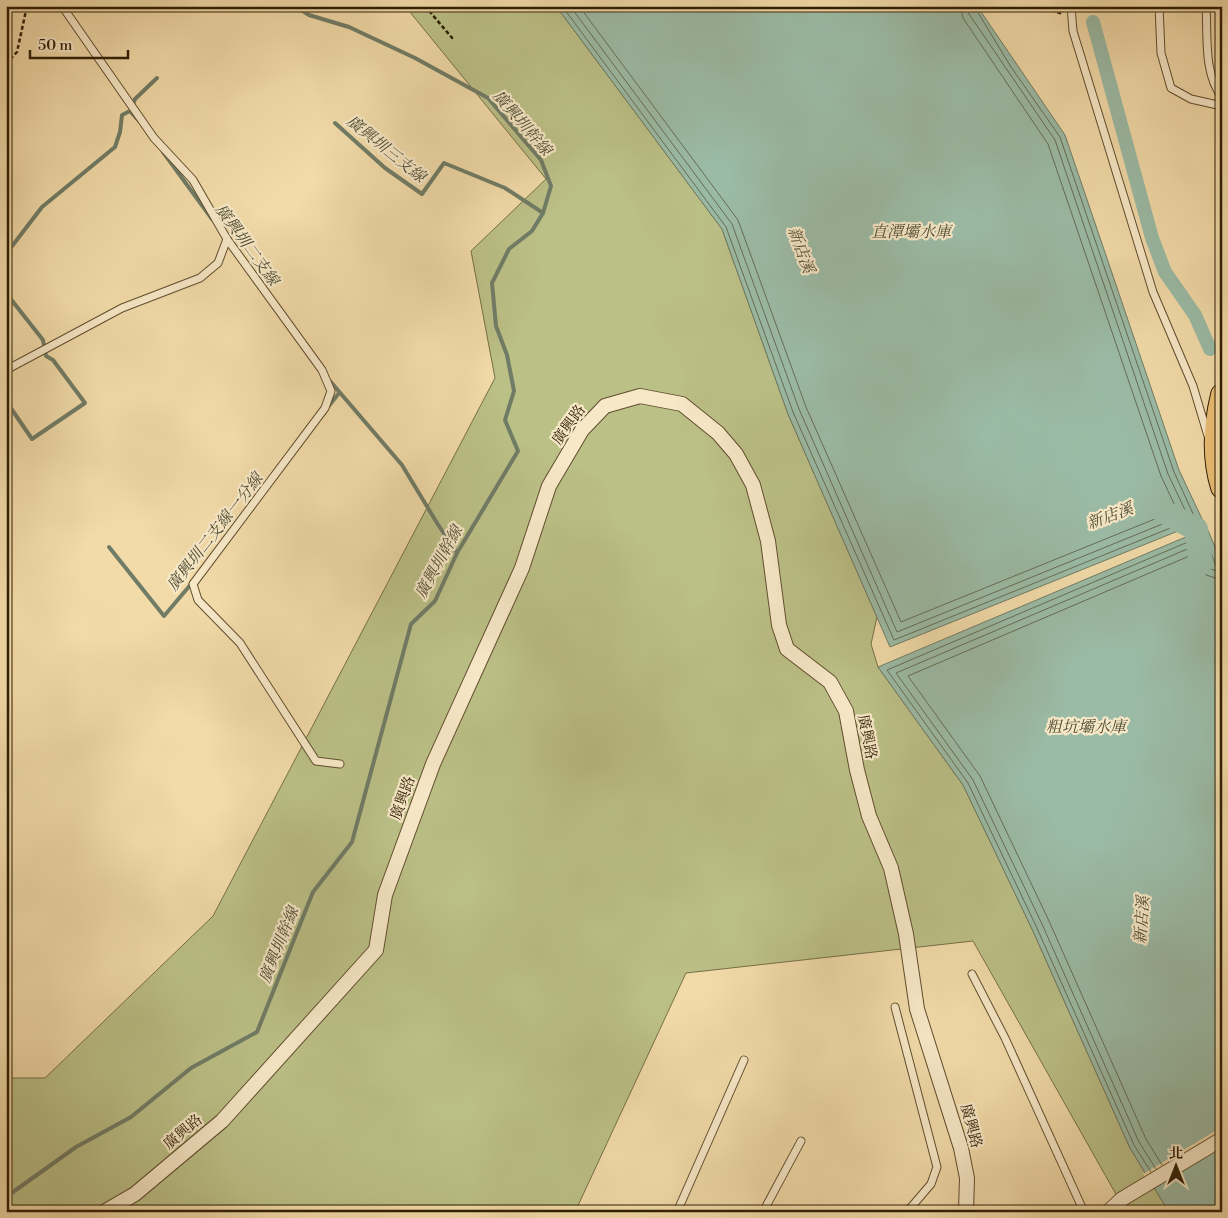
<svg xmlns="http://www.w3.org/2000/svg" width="1228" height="1218" font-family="'Libre Bodoni','Noto Serif TC',serif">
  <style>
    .green { fill: #bbc087; stroke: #756f46 }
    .water { fill: #9bbba6; stroke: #707c66 }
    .pier { fill: #f2dba9 }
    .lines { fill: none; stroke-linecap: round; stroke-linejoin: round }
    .shore { stroke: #656c56; stroke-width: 1 }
    .stream { stroke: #707c66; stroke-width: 4 }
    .canal { stroke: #9bbba6; stroke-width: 14 }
    .river { stroke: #9bbba6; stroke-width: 24 }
    .lane-casing { stroke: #604d2e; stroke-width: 9 }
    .street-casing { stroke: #604d2e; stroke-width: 16 }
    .primary-casing { stroke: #2f1e05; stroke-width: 24 }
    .path { stroke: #2f1e05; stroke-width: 2.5; stroke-dasharray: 4 2.5; stroke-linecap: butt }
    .lane { stroke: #f7e8c7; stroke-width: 7 }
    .street { stroke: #f7e8c7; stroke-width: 14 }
    .primary { stroke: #e9be74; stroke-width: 22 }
    .labels { text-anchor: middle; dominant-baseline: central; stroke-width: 4.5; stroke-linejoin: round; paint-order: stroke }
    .street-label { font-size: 15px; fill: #2f1e05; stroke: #f7e8c7 }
    .water-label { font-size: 16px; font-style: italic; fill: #4f4d35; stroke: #f7e8c7 }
  </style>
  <rect width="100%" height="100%" fill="#f2dba9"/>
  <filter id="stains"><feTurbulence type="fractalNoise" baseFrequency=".004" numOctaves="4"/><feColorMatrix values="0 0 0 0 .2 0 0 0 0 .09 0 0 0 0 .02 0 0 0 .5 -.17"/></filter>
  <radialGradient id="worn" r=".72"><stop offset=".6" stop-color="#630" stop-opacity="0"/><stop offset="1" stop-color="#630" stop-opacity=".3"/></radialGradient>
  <path class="green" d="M405,6H556L722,229L788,414L877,617L871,644L878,667L963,785L1032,929L1130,1148L1169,1212H1126L973,941L686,973L575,1212H6V1078H45L213,916L495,378L471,251L546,179Z"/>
  <g class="water">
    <path d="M556,6H977L1065,135L1179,470L1203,521L890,647L788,414L722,229Z"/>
    <path d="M1207,528L1222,563V1212H1169L1130,1148L1032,929L963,785L878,667Z"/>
  </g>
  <path class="pier" d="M1222,1127V1149L1151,1188L1143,1174Z"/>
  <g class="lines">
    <g class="shore">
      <path d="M562,6L726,227L793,412L894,640L1195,518L1174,472L1060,137L1011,67L974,6"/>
      <path d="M570,6L732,224L799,409L897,632L1187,514L1168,474L1055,140L969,14L967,6"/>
      <path d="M579,6L738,220L806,407L901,622L1177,510L1161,476L1048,144L963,18L960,6"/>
      <path d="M1162,1165L1146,1139L1049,921L980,776L908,676L1194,554L1197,555L1206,575L1222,580"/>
      <path d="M1156,1169L1139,1142L1042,924L973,780L896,673L1199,544L1202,545L1211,569L1222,573"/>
      <path d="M1151,1172L1134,1145L1036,926L968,783L887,670L1202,536L1205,537L1215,564L1222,567"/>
    </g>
    <g class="stream">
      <path d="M132,107L135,99L157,78"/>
      <path d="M335,123L385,168L422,194L444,163L505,188L543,213"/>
      <path d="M163,152L212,219"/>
      <path d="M6,254L42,207L115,147L120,132L122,115L130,111L139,121"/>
      <path d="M6,293L43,340L46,356L53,360L85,403L32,439L6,401"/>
      <path d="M330,381L402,465L437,523L457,553"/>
      <path d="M328,407L339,393"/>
      <path d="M109,547L164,616L192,583"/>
      <path d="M6,1197L76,1147L131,1117L191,1068L257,1032L313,892L352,842L411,624L435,601L457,553L518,451L505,420L514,391L507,355L496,326L492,283L509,249L532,231L543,213L551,186L541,160L488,98L415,58L349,27L309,15L295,6"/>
    </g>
    <path class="canal" d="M1093,22L1152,238L1165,272L1195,315L1210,349"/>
    <path class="river" d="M1164,512L1196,529L1201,563"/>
    <defs>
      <g id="lane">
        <path d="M1071,6L1073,31L1153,292L1193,386L1208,436"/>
        <path d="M1159,6L1161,53L1171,88L1191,99L1222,106"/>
        <path d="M1206,6C1208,35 1203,73 1222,97"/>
        <path d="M227,239L322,370L331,391L325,408L193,584L198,600L240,643L316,761L340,764"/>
        <path d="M6,370L122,308L200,278L218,263L227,239L193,180L154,138L62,6"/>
        <path d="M972,974L1005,1038L1084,1212"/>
        <path d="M895,1007L937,1167L931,1184L907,1212"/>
        <path d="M677,1212L744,1060"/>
        <path d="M763,1212L801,1141"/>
      </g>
      <g id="street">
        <path d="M104,1212L135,1194L222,1121L376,950L385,895L433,764L522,568L549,486L582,430L605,406L640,396L682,404L718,433L736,454L753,485L768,541L779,625L787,649L830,682L846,711L857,770L869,816L891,868L906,934L917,1009L961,1148L967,1178L966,1212"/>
        <path d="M1108,1212L1122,1199L1222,1139"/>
      </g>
      <path id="primary" d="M1222,395C1215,424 1213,458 1222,487"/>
    </defs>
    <use href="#lane" class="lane-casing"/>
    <use href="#street" class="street-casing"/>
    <use href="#primary" class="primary-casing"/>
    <g class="path">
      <path d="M425,6L453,39"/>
      <path d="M1023,6L1026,11L1042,6"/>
      <path d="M1046,6L1053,11L1063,14"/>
      <path d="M6,64L17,52L27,6"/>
    </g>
    <use href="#lane" class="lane"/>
    <use href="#street" class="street"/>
    <use href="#primary" class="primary"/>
  </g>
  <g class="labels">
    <g class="street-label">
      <text transform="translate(569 425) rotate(-54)">廣興路</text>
      <text transform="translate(867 737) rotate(79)">廣興路</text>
      <text transform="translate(403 798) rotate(-70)">廣興路</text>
      <text transform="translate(971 1126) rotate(75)">廣興路</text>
      <text transform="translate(183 1132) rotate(-40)">廣興路</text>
    </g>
    <g class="water-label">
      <text transform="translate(522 123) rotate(49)">廣興圳幹線</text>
      <text transform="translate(386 149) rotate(39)">廣興圳三支線</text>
      <text x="911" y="232">直潭壩水庫</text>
      <text transform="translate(247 245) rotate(54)">廣興圳二支線</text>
      <text transform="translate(801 250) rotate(70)">新店溪</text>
      <text transform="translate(1110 516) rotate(-20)">新店溪</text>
      <text transform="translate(215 532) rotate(-52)">廣興圳二支線一分線</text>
      <text transform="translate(439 562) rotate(-61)">廣興圳幹線</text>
      <text x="1086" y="727">粗坑壩水庫</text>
      <text transform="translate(1142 920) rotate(-86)">新店溪</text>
      <text transform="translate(279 945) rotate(-68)">廣興圳幹線</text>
    </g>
  </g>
  <rect width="1228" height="1218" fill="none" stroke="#f2dba9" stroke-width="25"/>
  <rect x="8" y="8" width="1213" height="1203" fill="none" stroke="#2f1e05" stroke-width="2.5"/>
  <rect x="12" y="12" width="1203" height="1193" fill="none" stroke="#2f1e05"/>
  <g transform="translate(1176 1166)" stroke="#f7e8c7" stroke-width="4" paint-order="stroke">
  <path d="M0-4L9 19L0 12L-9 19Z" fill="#2f1e05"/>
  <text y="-8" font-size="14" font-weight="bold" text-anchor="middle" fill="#2f1e05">北</text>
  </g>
  <path d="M30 50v8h98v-8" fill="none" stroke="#2f1e05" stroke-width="2.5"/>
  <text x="38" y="50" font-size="15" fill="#2f1e05" stroke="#f7e8c7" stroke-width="4" paint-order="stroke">50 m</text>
  <rect width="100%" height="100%" filter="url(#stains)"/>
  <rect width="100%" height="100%" fill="url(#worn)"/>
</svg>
